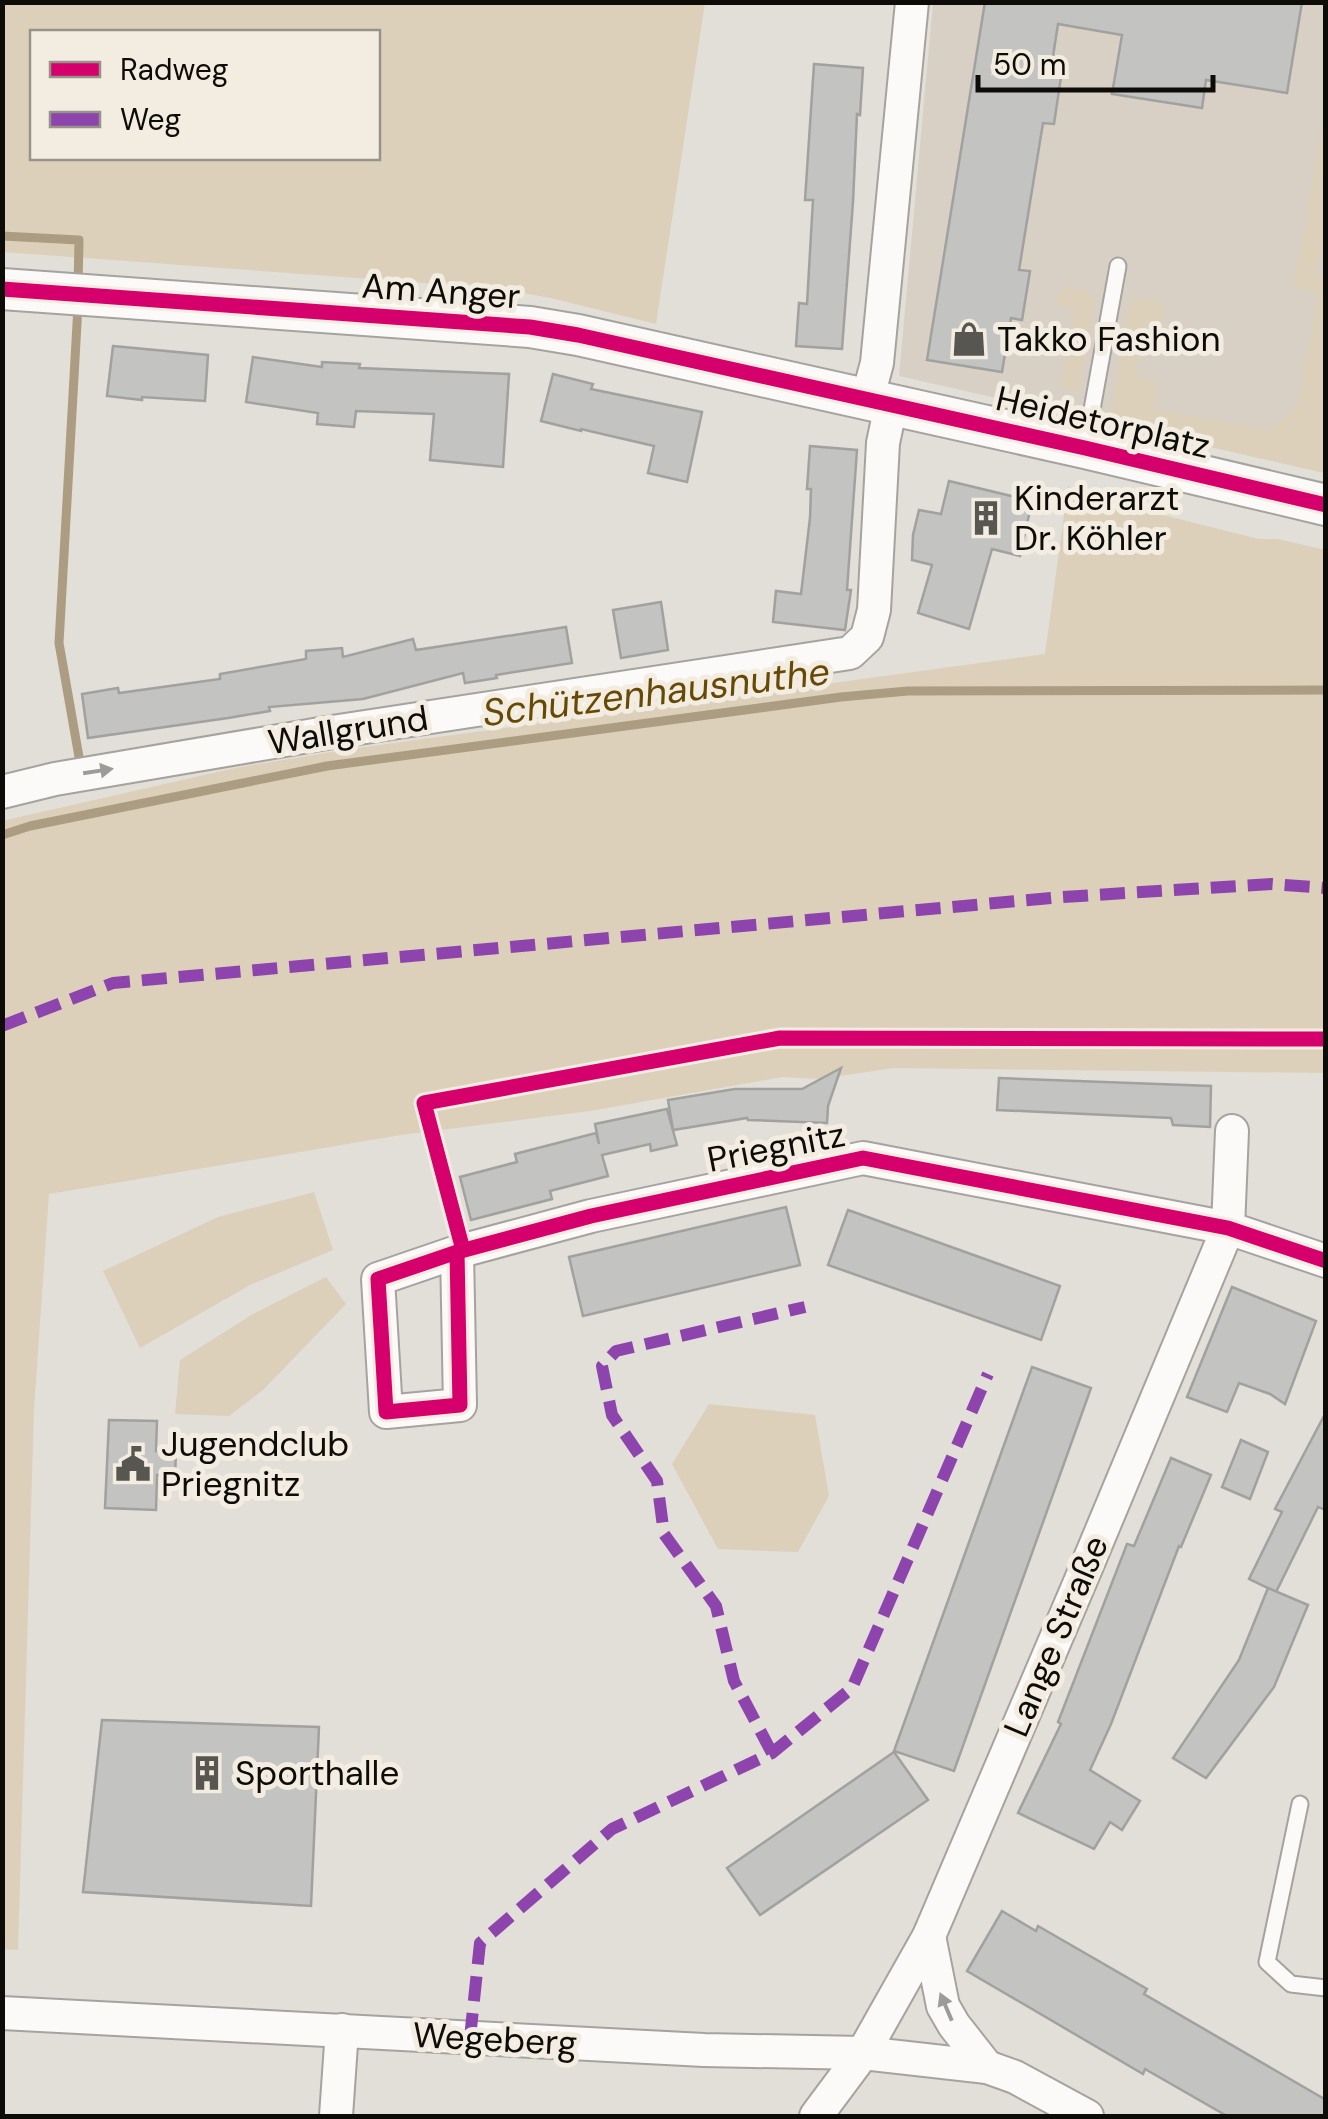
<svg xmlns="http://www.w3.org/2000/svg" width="1328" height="2119" font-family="'DM Sans',sans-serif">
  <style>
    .built { fill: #d8d0c4 }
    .green { fill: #dcd0bb; fill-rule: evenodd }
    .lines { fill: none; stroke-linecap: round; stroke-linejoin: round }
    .stream { stroke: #ac9d82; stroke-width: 9 }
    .building { fill: #c3c3c2; stroke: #a1a19f; stroke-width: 2.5 }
    .service-casing { stroke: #a6a39e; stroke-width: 19 }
    .minor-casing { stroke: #a6a39e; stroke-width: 36 }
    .tertiary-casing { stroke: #a6a39e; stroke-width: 44 }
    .service { stroke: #fbfaf9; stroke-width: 15 }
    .minor { stroke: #fbfaf9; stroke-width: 32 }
    .tertiary { stroke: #fbfaf9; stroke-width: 40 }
    .quiet { stroke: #8e44ad; stroke-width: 12; stroke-dasharray: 25 12; stroke-linecap: butt }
    .cycleway-casing { stroke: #f3ece1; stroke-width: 21 }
    .cycleway { stroke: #d6006c; stroke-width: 15 }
    .oneway { fill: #9c9b99 }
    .labels { text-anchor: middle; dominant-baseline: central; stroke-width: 10; stroke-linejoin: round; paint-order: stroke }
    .street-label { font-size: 35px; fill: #0e0c08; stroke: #f3ece1 }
    .poi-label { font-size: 35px; fill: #0e0c08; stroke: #f3ece1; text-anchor: start }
    .water-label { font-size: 38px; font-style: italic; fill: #664904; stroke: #f3ece1 }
  </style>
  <rect width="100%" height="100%" fill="#e2ded8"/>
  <path class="built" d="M933,3H1325V473L899,376Z"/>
  <g class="green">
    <path d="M2,3H705L656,324L551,298L494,288L3,252ZM378,32V158H32V32Z"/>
    <path d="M1325,118V225L1316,275L1326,278L1325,473L1110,424L1128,308L1136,297L1158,300L1166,311L1163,323L1146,321L1136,376L1158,381L1155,409L1269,430L1297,407L1318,293L1293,288L1323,122Z"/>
    <path d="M1065,286L1085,289L1095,300L1079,391L1060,388L1075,308L1059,306L1057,295Z"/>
    <path d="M1068,486L1151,512L1259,539H1278L1325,550V1073L894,1068L819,1079L783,1077L590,1111L401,1135L49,1194L34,1409L18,1950L2,1949V821L235,768L350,749L1045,654Z"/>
    <path d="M314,1192L333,1250L250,1285L140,1348L103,1271L218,1217Z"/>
    <path d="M326,1277L346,1304L263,1390L229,1416L175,1414L180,1360L253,1314Z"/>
    <path d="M709,1404L815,1415L829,1496L798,1552L718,1549L672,1464Z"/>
  </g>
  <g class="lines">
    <g class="stream">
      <path d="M2,236L79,240L78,286"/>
      <path d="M78,306L59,643L79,757"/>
      <path d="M2,835L30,826L327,766L841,697L908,691L1326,690"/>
    </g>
  </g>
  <g class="building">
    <path d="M985,2H1302L1287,93L1206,80L1202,108L1112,94L1122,35L1058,24L1050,76L1061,77L1054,124L1043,123L1019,270L1030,271L1022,320L1011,318L1002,372L927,360Z"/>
    <path d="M814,64L863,68L860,115L857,114L853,202L842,349L796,346L799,303L807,304L813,200H805Z"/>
    <path d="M113,346L208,355L205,401L142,397V400L107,396Z"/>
    <path d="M253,357L322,367V362L360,364L359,368L509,374L503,467L430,460L434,414L356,411L354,427L317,424L318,413L246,402Z"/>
    <path d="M553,374L593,384L591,389L702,412L687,482L648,473L654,446L581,429V431L541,421Z"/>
    <path d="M810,446L857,450L847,590H851L845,630L773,622L776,591L801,594L810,518L811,489H807Z"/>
    <path d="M949,481L1032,501L1020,556L992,549L969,629L918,613L932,565L912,560L913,535L919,510L941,514Z"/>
    <path d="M661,602L668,650L621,658L613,610Z"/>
    <path d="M566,627L572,663L496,675L497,678L465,683L463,673L363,699L269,707L270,711L228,718L88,738L82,694L118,688L119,693L220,679V674L306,659V651L342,648L343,657L413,639L416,650Z"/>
    <path d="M841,1068L828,1106L827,1123L748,1120L747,1118L673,1130L668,1100L735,1089H802Z"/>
    <path d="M999,1078L1211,1086L1210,1127L1173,1125L1171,1118L997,1110Z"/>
    <path d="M667,1109L677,1145L651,1151L650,1144L602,1155L608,1176L550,1191L552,1199L471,1220L460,1177L517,1162L515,1154L596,1133L599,1144L595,1124Z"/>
    <path d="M786,1207L800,1265L583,1316L569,1257Z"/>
    <path d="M848,1210L1060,1286L1041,1340L828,1265Z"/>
    <path d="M1232,1287L1316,1321L1285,1404L1270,1394L1239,1383L1227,1412L1187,1397Z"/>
    <path d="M1032,1367L1091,1388L954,1771L894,1751Z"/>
    <path d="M1326,1412V1510L1318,1507L1276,1592L1249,1579L1282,1512L1275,1509Z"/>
    <path d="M109,1420L157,1421L156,1451L176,1452L175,1476L157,1475L156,1510L105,1508Z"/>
    <path d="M1241,1440L1268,1452L1250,1499L1222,1487Z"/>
    <path d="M1171,1458L1211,1475L1181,1547L1179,1546L1111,1724L1090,1770L1140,1801L1122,1830L1110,1822L1094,1849L1018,1813L1061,1724L1058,1722L1127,1544L1134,1546Z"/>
    <path d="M1268,1588L1308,1605L1274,1687L1206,1778L1173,1758L1239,1660Z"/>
    <path d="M102,1720L319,1727L311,1906L83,1892Z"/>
    <path d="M894,1752L928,1800L760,1915L727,1868Z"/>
    <path d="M1002,1911L1036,1931L1038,1926L1147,1989L1144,1994L1326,2100V2116H1227L1145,2069L1143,2074L967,1971Z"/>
  </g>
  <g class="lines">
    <defs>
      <g id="service">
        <path d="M1085,448L1118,266"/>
        <path d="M1300,1804L1267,1962L1291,1984L1326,1988"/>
      </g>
      <g id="minor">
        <path d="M867,400L877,363L912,2"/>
        <path d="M2,792L55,779L326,733L850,653L867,637L874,610L883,443L891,405"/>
        <path d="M457,1252L460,1405L386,1412L378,1279L457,1252L591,1216L863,1158L1228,1228L1326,1261"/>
        <path d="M929,1936L943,2006L954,2025L987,2067"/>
        <path d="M2,2013L704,2050L863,2053L987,2067L1015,2077L1087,2116"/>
        <path d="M336,2116L342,2030"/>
        <path d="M816,2116L863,2053L929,1936L1086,1568L1228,1228L1232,1131"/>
      </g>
      <path id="tertiary" d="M2,289L530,327L578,335L1085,448L1326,505"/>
    </defs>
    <use href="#service" class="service-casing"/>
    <use href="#minor" class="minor-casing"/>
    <use href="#tertiary" class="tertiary-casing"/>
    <use href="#service" class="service"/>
    <use href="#minor" class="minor"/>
    <use href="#tertiary" class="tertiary"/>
    <g class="quiet">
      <path d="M2,1026L113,983L1062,897L1272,884L1326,888"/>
      <path d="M772,1753L734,1681L716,1606L664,1534L657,1481L612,1415L602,1366L616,1351L805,1307"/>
      <path d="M470,2038L480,1943L612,1829L772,1753L852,1688L988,1374"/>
    </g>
    <defs>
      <g id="cycleway">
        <path d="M2,289L530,327L578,335L1085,448L1326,505"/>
        <path d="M463,1250L424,1103L780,1038L1326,1039"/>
        <path d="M457,1252L460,1405L386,1412L378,1279L457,1252L591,1216L863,1158L1228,1228L1326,1261"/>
      </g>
    </defs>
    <use href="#cycleway" class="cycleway-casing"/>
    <use href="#cycleway" class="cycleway"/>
  </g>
  <defs><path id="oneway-solid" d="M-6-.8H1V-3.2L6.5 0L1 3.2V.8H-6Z" transform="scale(2.5)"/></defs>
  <g class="oneway">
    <use href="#oneway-solid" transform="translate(98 771) rotate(-9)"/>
    <use href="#oneway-solid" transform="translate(946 2007) rotate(-113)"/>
  </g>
  <defs>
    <symbol id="shop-bare" viewBox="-9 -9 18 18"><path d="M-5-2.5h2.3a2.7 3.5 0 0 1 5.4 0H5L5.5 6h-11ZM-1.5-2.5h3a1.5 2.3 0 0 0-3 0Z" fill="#585651" stroke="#f3ece1" stroke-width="2.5" paint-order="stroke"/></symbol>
    <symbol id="building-bare" viewBox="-9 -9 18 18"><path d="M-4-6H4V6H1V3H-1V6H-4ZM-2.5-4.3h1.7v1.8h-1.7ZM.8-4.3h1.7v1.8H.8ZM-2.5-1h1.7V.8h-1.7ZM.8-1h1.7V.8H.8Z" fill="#585651" stroke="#f3ece1" stroke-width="2.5" paint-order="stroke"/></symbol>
    <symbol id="civic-bare" viewBox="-9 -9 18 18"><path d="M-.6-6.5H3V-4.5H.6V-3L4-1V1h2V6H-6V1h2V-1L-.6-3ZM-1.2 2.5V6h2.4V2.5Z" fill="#585651" stroke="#f3ece1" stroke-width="2.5" paint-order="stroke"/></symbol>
  </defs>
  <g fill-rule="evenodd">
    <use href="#shop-bare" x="944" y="314" width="50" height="50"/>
    <use href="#building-bare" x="961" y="493" width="50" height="50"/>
    <use href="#civic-bare" x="108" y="1439" width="50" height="50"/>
    <use href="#building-bare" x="182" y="1748" width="50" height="50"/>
  </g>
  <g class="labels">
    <g class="street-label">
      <text transform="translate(441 291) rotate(4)">Am Anger</text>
      <text transform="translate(1103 422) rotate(13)">Heidetorplatz</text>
      <text transform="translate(348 730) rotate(-9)">Wallgrund</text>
      <text transform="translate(776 1147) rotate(-11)">Priegnitz</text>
      <text transform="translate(1056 1636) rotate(-67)">Lange Straße</text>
      <text transform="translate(495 2039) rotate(3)">Wegeberg</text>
    </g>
    <g class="poi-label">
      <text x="997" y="339">Takko Fashion</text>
      <text x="1014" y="498">Kinderarzt<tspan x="1014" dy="40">Dr. Köhler</tspan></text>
      <text x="161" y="1444">Jugendclub<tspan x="161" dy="40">Priegnitz</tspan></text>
      <text x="235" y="1773">Sporthalle</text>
    </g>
    <g class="water-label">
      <text transform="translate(656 692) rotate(-7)">Schützenhausnuthe</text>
    </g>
  </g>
  <rect width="1328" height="2119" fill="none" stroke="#0e0c08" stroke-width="10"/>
  <rect x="30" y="30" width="350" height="130" fill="#f3ece1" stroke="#97928a" stroke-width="2.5"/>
  <rect x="50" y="62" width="50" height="15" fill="#d6006c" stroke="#97928a" stroke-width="2.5"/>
  <text x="120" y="80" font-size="30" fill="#0e0c08">Radweg</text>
  <rect x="50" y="112" width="50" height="15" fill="#8e44ad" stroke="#97928a" stroke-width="2.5"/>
  <text x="120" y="130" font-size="30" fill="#0e0c08">Weg</text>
  <path d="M978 75v15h235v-15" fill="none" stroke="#0e0c08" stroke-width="5"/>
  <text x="993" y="75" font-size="30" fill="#0e0c08" stroke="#f3ece1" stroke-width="8" paint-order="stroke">50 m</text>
</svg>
